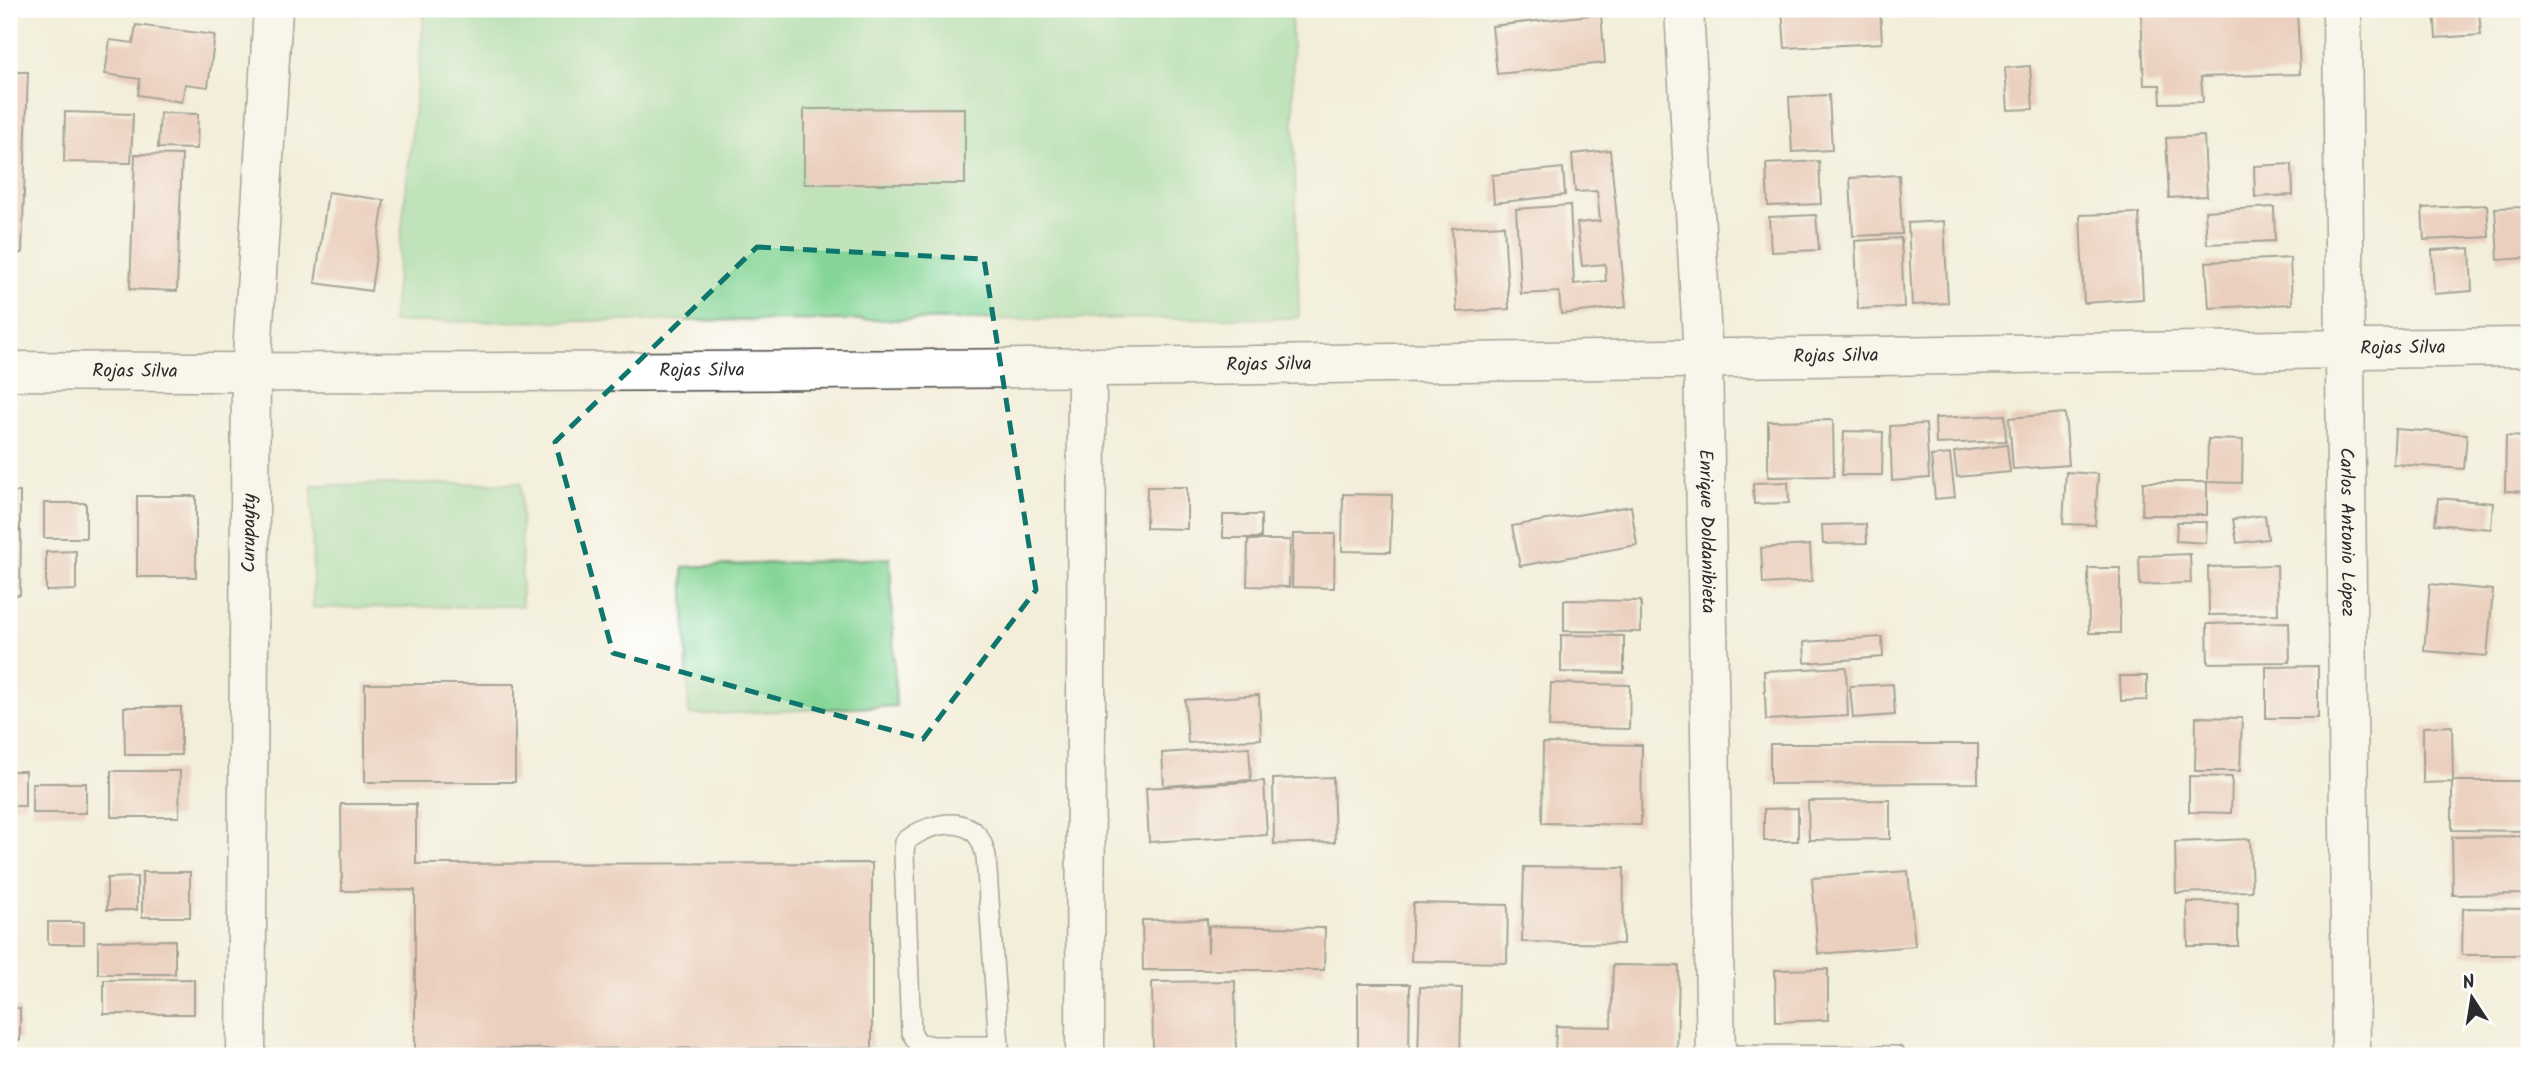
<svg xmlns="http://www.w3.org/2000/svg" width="2538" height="1065" font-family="Kalam,sans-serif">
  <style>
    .green { fill: #85d596; stroke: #588060; stroke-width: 2 }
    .building { fill: #e3a99c }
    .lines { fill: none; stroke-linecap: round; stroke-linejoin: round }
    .lane-casing { stroke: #494845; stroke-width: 22 }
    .street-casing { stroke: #494845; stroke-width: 41 }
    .lane { stroke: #fff; stroke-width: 19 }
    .street { stroke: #fff; stroke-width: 38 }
    .marked { fill: none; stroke: #0f766e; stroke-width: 5; stroke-dasharray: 14 9; stroke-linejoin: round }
    .labels { text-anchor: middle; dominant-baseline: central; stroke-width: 5; stroke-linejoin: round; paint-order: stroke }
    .street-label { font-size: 19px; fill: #2b2b2b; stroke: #fff }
  </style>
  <rect width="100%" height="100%" fill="#fff"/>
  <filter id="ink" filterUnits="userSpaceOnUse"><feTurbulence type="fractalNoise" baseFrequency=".0143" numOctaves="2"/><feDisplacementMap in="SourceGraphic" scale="14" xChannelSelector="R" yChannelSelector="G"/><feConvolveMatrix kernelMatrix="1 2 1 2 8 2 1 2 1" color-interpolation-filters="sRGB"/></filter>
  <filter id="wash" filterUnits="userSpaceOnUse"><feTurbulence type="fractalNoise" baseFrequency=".00686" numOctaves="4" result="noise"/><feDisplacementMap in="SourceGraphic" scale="28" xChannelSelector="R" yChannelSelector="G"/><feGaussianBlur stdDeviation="1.57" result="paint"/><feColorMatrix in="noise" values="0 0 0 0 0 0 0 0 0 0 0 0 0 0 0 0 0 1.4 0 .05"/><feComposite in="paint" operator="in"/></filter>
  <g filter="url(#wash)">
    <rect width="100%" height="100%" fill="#f3eeda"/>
    <g class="green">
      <path d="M425,9H1291L1299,318L392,322Z"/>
      <path d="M521,483L522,606L313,608L312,485Z"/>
      <path d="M890,558L896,706L689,715L683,567Z"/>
    </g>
    <g id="blocks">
      <g class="building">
        <path d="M1782,9H1880L1882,43L1785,48Z"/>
        <path d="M2141,9H2297L2300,74L2201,77L2203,102L2161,103L2160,85H2144Z"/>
        <path d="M2434,9H2479L2481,35L2436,38Z"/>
        <path d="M1601,14L1605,63L1497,74L1492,26Z"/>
        <path d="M136,25L215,35L208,87L185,84L182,102L138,95L140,79L105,74L110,40L133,43Z"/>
        <path d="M2030,66L2033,109L2008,110L2005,68Z"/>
        <path d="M9,72H28L22,253H9Z"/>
        <path d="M1829,95L1832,150L1792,152L1789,97Z"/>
        <path d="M965,108V184H804V109Z"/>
        <path d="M65,112L133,114L131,163L64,162Z"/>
        <path d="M160,113L198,114L197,149L158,148Z"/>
        <path d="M2204,136L2207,196L2169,198L2166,138Z"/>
        <path d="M1610,150L1626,307L1561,314L1559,292L1521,294L1516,209L1570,205L1574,284L1606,281L1605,264L1582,266L1577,223L1600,221L1597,191L1575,192L1572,154Z"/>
        <path d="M135,154L182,155L177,291L130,289Z"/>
        <path d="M1819,161L1821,204L1768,206L1766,164Z"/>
        <path d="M2292,164L2293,195L2255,197L2254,166Z"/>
        <path d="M1563,168L1565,195L1494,203L1492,175Z"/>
        <path d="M1899,175L1902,234L1853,236L1850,178Z"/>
        <path d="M328,192L384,200L371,291L315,283Z"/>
        <path d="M2487,205L2489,237L2424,240L2422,208Z"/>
        <path d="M2274,207L2275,241L2207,244L2205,211Z"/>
        <path d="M2525,207L2528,258L2498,260L2495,208Z"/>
        <path d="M2139,213L2143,299L2084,303L2080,215Z"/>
        <path d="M1816,215L1819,250L1771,252L1769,217Z"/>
        <path d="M1944,221L1948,303L1912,305L1908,223Z"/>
        <path d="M1504,225L1509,309L1457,312L1452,228Z"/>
        <path d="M1901,238L1904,307L1858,309L1855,241Z"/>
        <path d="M2470,248L2472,291L2434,294L2432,250Z"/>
        <path d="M2290,258L2292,304L2209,308L2206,262Z"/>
        <path d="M2065,413L2069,465L2013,469L2009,418Z"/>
        <path d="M2005,415L2006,441L1936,444L1935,418Z"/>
        <path d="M1833,420L1834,476L1768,477V421Z"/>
        <path d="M1926,424L1929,478L1892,481L1890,426Z"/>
        <path d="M2395,429L2467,434L2464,469L2393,464Z"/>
        <path d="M1844,431L1883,432L1882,475H1842Z"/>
        <path d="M2506,436L2529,437V492L2505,491Z"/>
        <path d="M2208,439L2243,440L2242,483L2207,482Z"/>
        <path d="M2007,445L2010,472L1957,477L1954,452Z"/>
        <path d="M1950,454L1955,497L1935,499L1931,456Z"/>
        <path d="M2066,472L2098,474L2095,525L2063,524Z"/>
        <path d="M1788,482L1789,503L1754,504L1753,483Z"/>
        <path d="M2143,482H2207V515H2142Z"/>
        <path d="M1147,487H1187V529L1146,528Z"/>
        <rect x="9" y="492" width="11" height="37"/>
        <path d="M1343,494L1392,495L1390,552L1342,551Z"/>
        <rect x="137" y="496" width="59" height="81"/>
        <path d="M2438,498L2493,503L2491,529L2435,524Z"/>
        <rect x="44" y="503" width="42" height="35"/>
        <path d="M1631,506L1637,545L1520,566L1512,526Z"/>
        <rect x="1223" y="515" width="38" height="23"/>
        <path d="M2265,515L2268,539L2237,543L2233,519Z"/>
        <path d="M2177,522H2207L2206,543L2176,541Z"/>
        <path d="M1866,524L1867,543L1823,544L1822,525Z"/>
        <path d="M9,531H21L20,595H9Z"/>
        <path d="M1293,534H1335L1334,588L1292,587Z"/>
        <path d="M1248,540H1290L1289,587L1247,586Z"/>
        <path d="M1810,545L1812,581L1763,584L1761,548Z"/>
        <path d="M76,551V590L46,591V552Z"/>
        <path d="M2190,554L2191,583L2140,585L2139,556Z"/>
        <path d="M2277,565L2278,614L2209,615L2208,567Z"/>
        <path d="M2088,568H2120V633H2089Z"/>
        <path d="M2430,584L2493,590L2487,656L2424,651Z"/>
        <path d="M1564,600L1641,601V632L1564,631Z"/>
        <path d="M2289,622L2290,662L2208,663L2207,624Z"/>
        <path d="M1561,635L1624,636V673L1561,672Z"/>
        <path d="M1882,637L1883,657L1805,663L1804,642Z"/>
        <path d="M2318,666V718H2266V667Z"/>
        <path d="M1846,667L1848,716L1766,720L1764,671Z"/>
        <path d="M2120,676H2147V700L2121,701Z"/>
        <path d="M1551,683L1630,685L1629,729L1549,727Z"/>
        <rect x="365" y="684" width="150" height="98"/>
        <path d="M1893,684L1895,715L1853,718L1850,686Z"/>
        <path d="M1259,695L1261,739L1188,743L1185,700Z"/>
        <path d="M124,707H181V755H125Z"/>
        <path d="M2196,717L2242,718L2240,771H2195Z"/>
        <path d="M2452,726L2453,781H2529V831L2452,830V782L2423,783V727Z"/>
        <path d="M1543,743L1642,745L1641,825L1542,823Z"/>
        <path d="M1770,744H1978V783L1770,784Z"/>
        <path d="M1249,747L1251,780L1164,786L1162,753Z"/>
        <rect x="9" y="771" width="16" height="35"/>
        <path d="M111,771H180L179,817H111Z"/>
        <path d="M2189,776L2232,777L2231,813L2189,812Z"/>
        <path d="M1333,777L1335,842L1274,844L1273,779Z"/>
        <path d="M1264,781L1267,835L1149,842L1146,788Z"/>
        <rect x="32" y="783" width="54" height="30"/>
        <path d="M1890,800V839L1809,840L1808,801Z"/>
        <path d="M341,804H416V864L872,863V1048L415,1049V890L342,891Z"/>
        <path d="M1798,808V841H1764V809Z"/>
        <path d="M2529,836V894L2453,895L2452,837Z"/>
        <path d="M2250,839L2252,891L2176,893L2175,842Z"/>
        <path d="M1524,867L1624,868L1623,944L1522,942Z"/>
        <path d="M1908,871L1915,946L1818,954L1812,878Z"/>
        <rect x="142" y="872" width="48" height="45"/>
        <path d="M137,877V910H107V878Z"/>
        <path d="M2187,902L2238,903V946H2188Z"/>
        <path d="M1413,903L1508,905L1507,963L1411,961Z"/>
        <path d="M2463,908L2529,909V955H2462Z"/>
        <path d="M1207,919L1208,953L1209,926L1325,928L1324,970H1143L1142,920Z"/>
        <rect x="48" y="922" width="36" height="22"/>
        <path d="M175,940V974H98V941Z"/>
        <path d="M1613,965L1679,966L1677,1056H1555L1556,1026L1611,1027Z"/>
        <path d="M1828,969V1020L1776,1022L1775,970Z"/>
        <path d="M194,979V1014H104V980Z"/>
        <path d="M1235,981L1236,1056H1153L1152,982Z"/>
        <path d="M1358,984H1410L1409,1053H1358Z"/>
        <path d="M1420,987L1462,988L1460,1056H1418Z"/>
        <rect x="9" y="1008" width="11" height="32"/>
        <path d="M2456,1052V1056H2424V1054Z"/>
      </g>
    </g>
  </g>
  <g filter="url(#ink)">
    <use href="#blocks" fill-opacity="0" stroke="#494845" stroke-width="2"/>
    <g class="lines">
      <defs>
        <g id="lane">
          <path d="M999,1046H934L918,1043L911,1032L904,854L905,842C921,827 960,814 977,835C982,840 984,849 986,856L999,1046L1000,1056"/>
          <path d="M1716,1055L1896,1056"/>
        </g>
        <g id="street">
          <path id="s1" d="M1684,9L1703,358L1716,1056"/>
          <path id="s2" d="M2342,9L2351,1056"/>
          <path id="s3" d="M9,371C849,378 1689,356 2529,347"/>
          <path id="s4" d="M246,1056L251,373L273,9"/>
          <path d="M1085,1056L1087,367"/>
        </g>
      </defs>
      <use href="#lane" class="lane-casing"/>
      <use href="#street" class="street-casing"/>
      <use href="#lane" class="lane"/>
      <use href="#street" class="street"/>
    </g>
  </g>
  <path d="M0 0H2538V1065H0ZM757,247L984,259L1036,590L923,739L613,653L555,442Z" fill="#f3eeda" fill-opacity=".55" fill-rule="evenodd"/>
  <path class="marked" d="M757,247L984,259L1036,590L923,739L613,653L555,442Z"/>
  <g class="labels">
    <g class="street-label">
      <text stroke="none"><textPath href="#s3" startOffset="2394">Rojas Silva</textPath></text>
      <text stroke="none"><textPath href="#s3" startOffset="1827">Rojas Silva</textPath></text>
      <text stroke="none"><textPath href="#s3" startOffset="1260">Rojas Silva</textPath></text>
      <text stroke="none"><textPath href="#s3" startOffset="693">Rojas Silva</textPath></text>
      <text stroke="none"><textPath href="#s3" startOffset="126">Rojas Silva</textPath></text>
      <text stroke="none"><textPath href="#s4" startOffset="523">Curupayty</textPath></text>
      <text stroke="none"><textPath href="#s1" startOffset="523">Enrique Doldanibieta</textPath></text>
      <text stroke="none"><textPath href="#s2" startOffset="523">Carlos Antonio López</textPath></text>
    </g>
  </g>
  <rect width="2538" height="1065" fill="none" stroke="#fff" stroke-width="35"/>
  <g transform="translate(2472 998) rotate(348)" stroke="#ffffff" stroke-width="5" paint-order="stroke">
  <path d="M0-5L12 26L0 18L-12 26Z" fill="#2b2b2b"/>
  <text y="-10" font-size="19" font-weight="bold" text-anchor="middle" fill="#2b2b2b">N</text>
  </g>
</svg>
